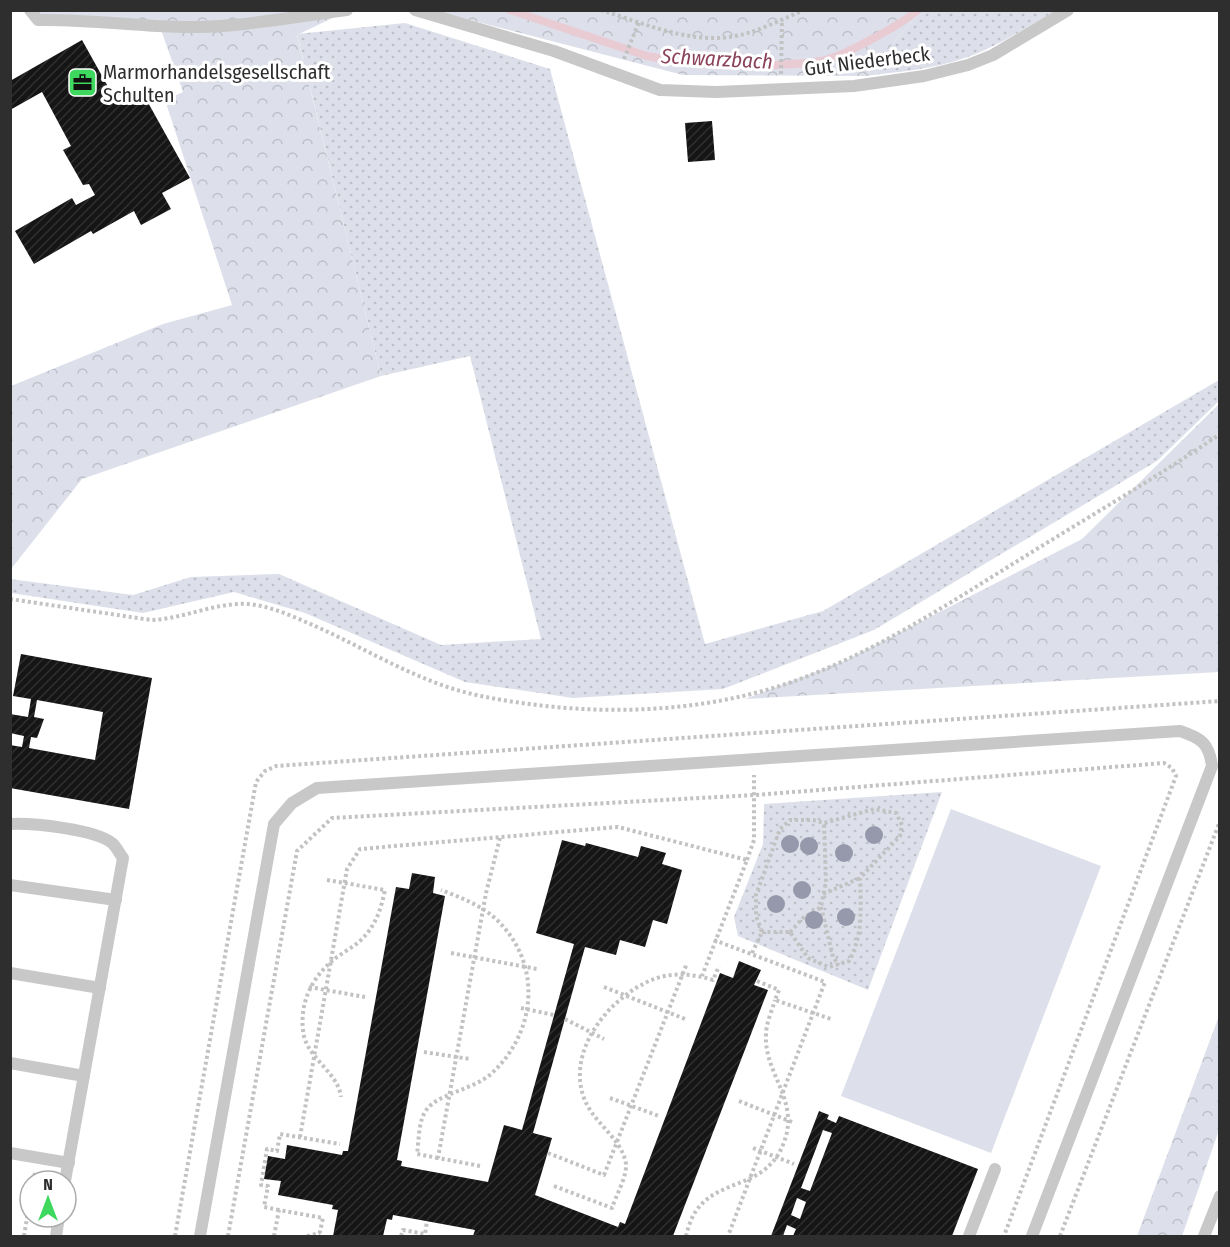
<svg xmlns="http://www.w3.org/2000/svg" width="1230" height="1247" font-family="'Fira Sans Condensed',sans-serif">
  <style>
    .grass { fill: url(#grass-dots) }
    .forest { fill: url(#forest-crowns) }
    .pitch { fill: #dde0ea }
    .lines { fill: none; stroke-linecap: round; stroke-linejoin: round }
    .stream { stroke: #e9cbd4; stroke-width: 8 }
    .building { fill: url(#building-hatch); fill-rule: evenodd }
    .path { stroke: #c2c2c2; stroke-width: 4; stroke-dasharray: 3 3; stroke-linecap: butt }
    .service { stroke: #c8c8c8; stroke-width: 12 }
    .tree { fill: #9599ab }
    .labels { text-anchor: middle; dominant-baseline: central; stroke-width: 6; stroke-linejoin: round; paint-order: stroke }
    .street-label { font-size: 20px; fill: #2e2e2e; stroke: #fff }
    .poi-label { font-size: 20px; fill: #2e2e2e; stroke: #fff; text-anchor: start }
    .water-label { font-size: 21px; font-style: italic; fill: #8a425a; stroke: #fff }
  </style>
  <defs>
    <pattern id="grass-dots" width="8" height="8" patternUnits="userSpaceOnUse" patternTransform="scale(1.5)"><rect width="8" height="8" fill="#dde0ea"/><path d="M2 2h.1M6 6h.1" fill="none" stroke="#bec0c9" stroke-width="1.8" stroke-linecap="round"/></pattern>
    <pattern id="forest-crowns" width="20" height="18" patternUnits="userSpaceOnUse" patternTransform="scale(1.5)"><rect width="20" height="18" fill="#dde0ea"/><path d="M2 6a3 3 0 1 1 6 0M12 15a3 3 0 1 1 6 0" fill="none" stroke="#bec0c9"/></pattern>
    <pattern id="building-hatch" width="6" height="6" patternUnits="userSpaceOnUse" patternTransform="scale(1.5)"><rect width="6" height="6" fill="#151515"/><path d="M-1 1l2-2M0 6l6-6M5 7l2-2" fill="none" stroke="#2f2f2f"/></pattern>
  </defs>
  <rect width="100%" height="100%" fill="#fff"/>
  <g class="grass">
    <path d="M921,11H1055C1026,28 997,47 965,58C933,69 898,72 865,76Z"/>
    <path d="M405,23L550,69L705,644L823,611L1219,380V401L1157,461L874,630L723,689L573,698L465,682L305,613L234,592L143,613L11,593L10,579L133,595L191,577L279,574L441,645L541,639L470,356L381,376L297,34Z"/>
    <path d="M942,792L868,990L738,936L734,917L763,844L764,804Z"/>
  </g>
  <g class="forest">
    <path d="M23,11H347L297,35L381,376L82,479L11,569V386L163,324L232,305L165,100L183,92L159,24L51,16Z"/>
    <path d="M435,11H921L865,76L683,75Z"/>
    <path d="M1219,404V672L745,699L844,661L1082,539Z"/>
    <path d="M1219,1016V1130L1182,1236H1137Z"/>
  </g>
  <path class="pitch" d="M951,809L1101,866L991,1153L841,1096Z"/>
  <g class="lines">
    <path class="stream" d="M510,10L647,56C690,65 777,68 821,61C841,58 902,24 918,10"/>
  </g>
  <g class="building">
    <path d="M82,40L116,101L141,90L190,178L162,193L171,209L141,225L134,211L93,234L91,231L34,264L15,231L72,198L76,205L95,195L89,184L83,185L63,150L71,146L42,92L10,110V81Z"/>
    <path d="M712,121L715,160L688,162L685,123Z"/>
    <path d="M21,654L152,678L129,809L10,788V745L22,747L24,736L10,733V714L28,717L31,699L13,696ZM37,700L103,712L95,760L29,748L31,737L37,738L44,719L34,717Z"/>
    <path d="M562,840L585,846L586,843L638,857L641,846L666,853L662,864L682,870L667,924L653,920L645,947L620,940L616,955L585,947L533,1133L552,1138L535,1195L618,1227L620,1222L625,1224L720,973L733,978L739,961L761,970L754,985L768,990L673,1236H473L475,1230L393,1215L392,1220L387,1219L383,1236H333L338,1210L332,1209L333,1205L278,1195L281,1181L264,1179L268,1156L285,1159L287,1145L342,1155L343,1151H348L396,887L409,889L412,873L435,877L433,893L445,896L397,1160L402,1161L401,1166L488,1182L504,1125L522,1130L574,944L536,933Z"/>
    <path d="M819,1111L829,1115L827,1119L836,1123L839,1116L978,1169L952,1236H793L796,1229L787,1225L783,1236H771ZM823,1130L832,1133L810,1191L801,1188ZM797,1198L806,1202L800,1219L791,1215Z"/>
  </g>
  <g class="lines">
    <g class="path">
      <path d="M601,10C640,22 687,43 729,37C754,34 780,20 804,10"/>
      <path d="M624,59L639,22"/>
      <path d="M781,74L782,20"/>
      <path d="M10,599L151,620C184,619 215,602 248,604C271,606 294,617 315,626C369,650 421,684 481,696C590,718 709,716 813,674C891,643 962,595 1032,552C1095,513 1159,476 1220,434"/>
      <path d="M747,860L754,840V775"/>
      <path d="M327,880L385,890C381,909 376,925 362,939C353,948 341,953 332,961C311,979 300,1003 303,1030C305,1058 338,1071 341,1097"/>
      <path d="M823,894L860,878"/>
      <path d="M821,907L833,957L839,965"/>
      <path d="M790,932L803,918L821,907L826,882L824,823"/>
      <path d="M714,940L825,982L728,1236"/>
      <path d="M451,953L537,969"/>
      <path d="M752,953L762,932L756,916V895L780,829L790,820H813L824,823L874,809L896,813L902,825L900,836L860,878C861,906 863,936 849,961L829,967L808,958L790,932H762"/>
      <path d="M757,981L779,990L775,1000L831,1019"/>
      <path d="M309,987L365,997"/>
      <path d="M604,987L685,1019"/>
      <path d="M521,1008L554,1015"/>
      <path d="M565,1019L604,1039"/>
      <path d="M424,1052L470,1059"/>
      <path d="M610,1098L659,1116"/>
      <path d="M739,1101L792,1122"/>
      <path d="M300,1137L347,869L360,849L618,827L747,860L702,976"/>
      <path d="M753,1148L794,1164"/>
      <path d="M548,1153L604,1175L687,963"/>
      <path d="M438,1158L417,1154C419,1141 418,1120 427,1109C440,1093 472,1090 491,1074C535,1034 543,968 500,923C484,906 462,898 441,890"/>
      <path d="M480,1166L438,1158L486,893L500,838"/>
      <path d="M33,1181L35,1173"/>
      <path d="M554,1186L612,1208C616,1195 627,1177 626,1164C622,1138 593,1123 584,1098C566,1050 610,996 654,979C673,972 694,974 713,980L719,966"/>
      <path d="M279,1210L264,1207L268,1186L261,1185L267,1149L277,1151L280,1134L340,1144"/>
      <path d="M24,1236L30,1200"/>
      <path d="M175,1236L256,782L265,771L276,766L1220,701"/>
      <path d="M228,1236L297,851L332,818L755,795L1164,763L1172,768L1176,776L1004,1236"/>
      <path d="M274,1236L279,1210L323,1218L319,1236"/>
      <path d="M307,1236L320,1233"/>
      <path d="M401,1236L403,1230L425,1234L427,1221"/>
      <path d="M686,1236C688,1228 691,1218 696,1211C719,1177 767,1190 784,1142C800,1100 764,1074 766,1035C766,1023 772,1011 775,1000"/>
      <path d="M1060,1236L1220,821"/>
    </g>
    <g class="service">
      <path d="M30,10L38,20C87,19 134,26 182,27C238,28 292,17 347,10"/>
      <path d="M415,10L554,51L660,90L716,92L854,86L924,76L968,65L993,55L1068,10"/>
      <path d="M10,824C33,823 94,829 112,843C116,846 119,853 123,858L65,1181"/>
      <path d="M10,885L116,900"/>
      <path d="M10,973L100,988"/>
      <path d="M10,1063L84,1076"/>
      <path d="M10,1153L69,1163"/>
      <path d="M56,1236L59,1217"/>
      <path d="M200,1236L274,824L292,803L317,788L1180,731C1201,738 1209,743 1212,766L1032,1236"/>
      <path d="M969,1236L995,1169"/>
      <path d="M1204,1236L1220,1196"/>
    </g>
  </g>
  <g class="tree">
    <circle cx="874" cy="835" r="9"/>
    <circle cx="790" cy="844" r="9"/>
    <circle cx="809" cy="846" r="9"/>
    <circle cx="844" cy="853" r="9"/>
    <circle cx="802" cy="890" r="9"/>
    <circle cx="776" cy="904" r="9"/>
    <circle cx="846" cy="917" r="9"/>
    <circle cx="814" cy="920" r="9"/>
  </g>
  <defs>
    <symbol id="office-square" viewBox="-11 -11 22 22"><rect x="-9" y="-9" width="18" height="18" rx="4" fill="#3ed85f" stroke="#fff"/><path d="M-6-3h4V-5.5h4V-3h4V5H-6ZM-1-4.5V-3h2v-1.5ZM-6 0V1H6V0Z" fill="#111"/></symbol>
  </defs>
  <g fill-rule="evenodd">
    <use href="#office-square" x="66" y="66" width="33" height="33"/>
  </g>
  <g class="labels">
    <g class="street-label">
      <text transform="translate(867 61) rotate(-7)">Gut Niederbeck</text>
    </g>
    <g class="poi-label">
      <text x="103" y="72">Marmorhandelsgesellschaft<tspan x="103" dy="23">Schulten</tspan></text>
    </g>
    <g class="water-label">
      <text transform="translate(717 59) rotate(3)">Schwarzbach</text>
    </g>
  </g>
  <rect width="1230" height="1247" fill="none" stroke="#2e2e2e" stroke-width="24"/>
  <g transform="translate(48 1199)"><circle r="28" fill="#ffffff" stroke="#ababab" stroke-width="1.5"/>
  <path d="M0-4.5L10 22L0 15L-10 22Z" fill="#3ed85f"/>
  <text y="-9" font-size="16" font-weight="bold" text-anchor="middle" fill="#2e2e2e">N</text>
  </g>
</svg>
